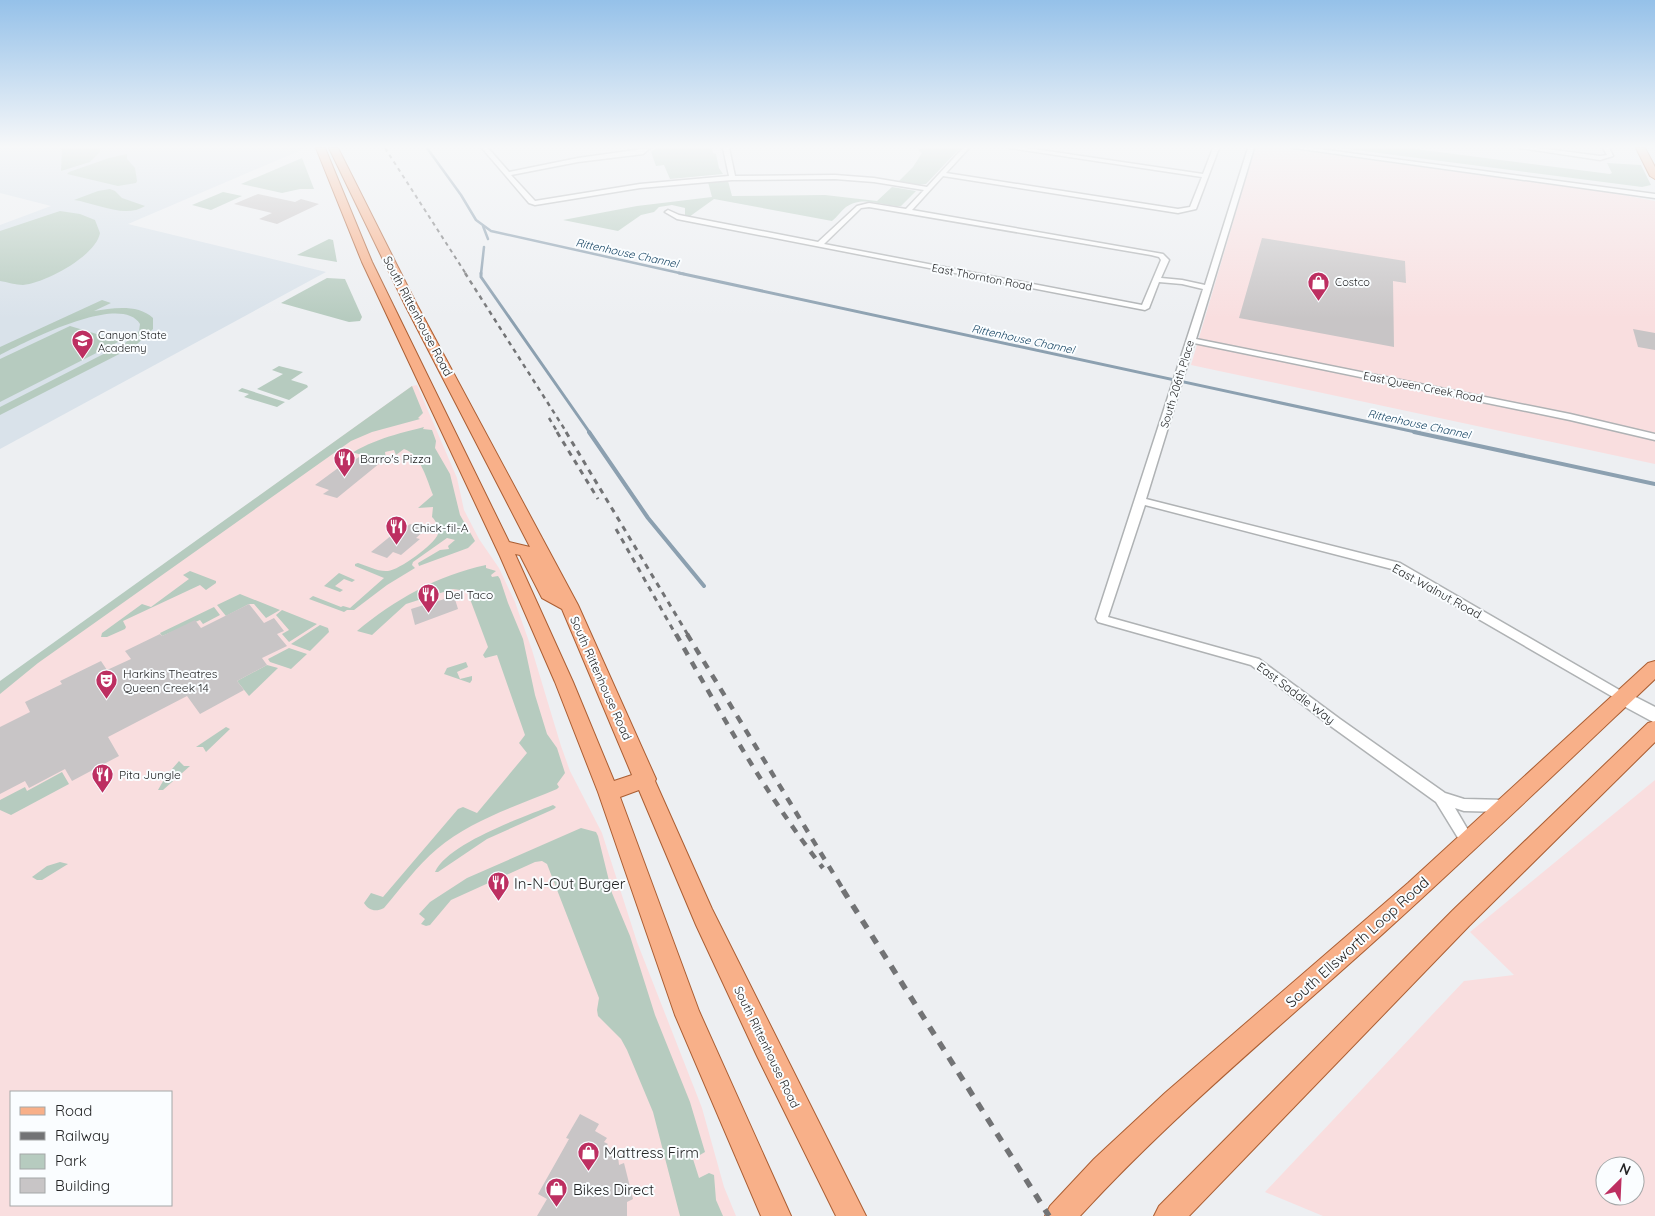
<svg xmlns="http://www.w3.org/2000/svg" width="1655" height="1216" font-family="Quicksand,sans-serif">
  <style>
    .commercial { fill: #f9dedf; fill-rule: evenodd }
    .built { fill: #d9e2ea }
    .green { fill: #b6cbbf }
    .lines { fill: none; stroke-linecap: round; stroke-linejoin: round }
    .stream-far2 { stroke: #8ca0b0; stroke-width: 2.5 }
    .stream-far1 { stroke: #8ca0b0; stroke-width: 3 }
    .stream { stroke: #8ca0b0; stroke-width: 4 }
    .building { fill: #c8c5c6 }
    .street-casing { stroke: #afb2b4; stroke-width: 3 }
    .secondary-casing { stroke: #afb2b4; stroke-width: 3 }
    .primary-casing { stroke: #ab5e33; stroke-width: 2 }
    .street { fill: #fff; fill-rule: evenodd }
    .secondary { fill: #fff; fill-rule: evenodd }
    .primary { fill: #f8b089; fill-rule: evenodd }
    .rail-far4 { stroke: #727375; stroke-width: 2; stroke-dasharray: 4 4; stroke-linecap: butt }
    .rail-far3 { stroke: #727375; stroke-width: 2.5; stroke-dasharray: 4.5 4.5; stroke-linecap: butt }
    .rail-far2 { stroke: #727375; stroke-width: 3; stroke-dasharray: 5.5 5.5; stroke-linecap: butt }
    .rail-far1 { stroke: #727375; stroke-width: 4.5; stroke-dasharray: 8 8; stroke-linecap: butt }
    .rail { stroke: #727375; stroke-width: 5.5; stroke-dasharray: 9 9; stroke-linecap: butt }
    .labels { text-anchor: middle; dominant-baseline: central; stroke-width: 4; stroke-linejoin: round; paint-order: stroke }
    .far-water-label { font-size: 11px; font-style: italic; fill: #154362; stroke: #fafdff }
    .far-street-label { font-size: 11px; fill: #242526; stroke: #fafdff }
    .far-poi-label { font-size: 11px; fill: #242526; stroke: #fafdff; text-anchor: start }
    .street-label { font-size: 12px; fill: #242526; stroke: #fafdff }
    .poi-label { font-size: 12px; fill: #242526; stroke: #fafdff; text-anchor: start }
    .near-poi-label { font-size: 15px; fill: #242526; stroke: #fafdff; text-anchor: start }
    .near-street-label { font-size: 15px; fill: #242526; stroke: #fafdff }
  </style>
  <rect width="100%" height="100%" fill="#edeff2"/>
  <g class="commercial">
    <path d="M1255,148H1282L1596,190L1655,201V464L1191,365Z"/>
    <path d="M417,385L457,478L464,510L479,539L499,568L515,602L532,650L561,746L570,771L602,833L637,942L702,1108L724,1187L736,1216H0V682L412,386ZM11,1092H171V1205H11Z"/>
    <path d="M1655,780V1216H1323L1265,1192L1464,981L1514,975L1470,932ZM1605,1166H1635V1196H1605Z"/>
  </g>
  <path class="built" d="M0,148H306L128,224L326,272L0,449V225L51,206L0,193Z"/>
  <g class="green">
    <path d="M62,148H100V152L90,162L61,171Z"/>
    <path d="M656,148H712L713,153L716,154L719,168L723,174L670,179L664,165L656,166L651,152Z"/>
    <path d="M922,148H960L926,184L917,185L898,182L913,167L922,153L918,150Z"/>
    <path d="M1340,148H1408L1610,174L1612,173L1607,163L1641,165L1651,185L1642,187Z"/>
    <path d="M127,154V159L135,168L137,181L136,183L118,186L67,174L69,172L109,158Z"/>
    <path d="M302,158L314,189H300L282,193L241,184Z"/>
    <path d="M728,181L732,196L825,195L877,201L892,187L916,191L901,206C883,206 862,195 846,207C841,211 837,217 832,221L714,199L689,217L685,216V208L672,205L659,207L654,212L641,215L618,231L563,220L637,206L712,197L708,182Z"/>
    <path d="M110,189L115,191L122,198L145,206C125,219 96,203 74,200L98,191Z"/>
    <path d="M223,192L242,196L211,210L192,205Z"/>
    <path d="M60,211L80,214L95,220L100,233C96,256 45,283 23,285C16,285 7,282 0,281V231Z"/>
    <path d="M329,239L333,240L337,262L297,255Z"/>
    <path d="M327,278L345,279L362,317L360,321L349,322L281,303Z"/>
    <path d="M102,300L111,303L94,311C113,308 138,304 153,318V329L135,346L0,415V407L125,343L139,331L140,324C120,292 24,343 0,355V347Z"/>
    <path d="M70,326L120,341L0,402V359Z"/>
    <path d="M279,366L303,372L291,380L307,385L308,387L289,400L257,389L283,374L272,370Z"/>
    <path d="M412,386L423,413L418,418L420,419L372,432L351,441L38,663L0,694V681Z"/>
    <path d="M242,388L285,402L277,407L244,397L249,394L238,391Z"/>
    <path d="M424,427L423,429L432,430L436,441L435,448L450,474L460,515L475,541L468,548L419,566L418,563L440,550L449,549L448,546L455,540L447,538L413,562L412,565L415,568L387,585L354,610H347L344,612L309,599L313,596L341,607L343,606L350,608L384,578L355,566V564L358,563C368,566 378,572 388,571C399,570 434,545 438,534C440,528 436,521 432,517L433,507L418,508L433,495C427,480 421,455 404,449L396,455L394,450L385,452L386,459L380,460L355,453L340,464L337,463C367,441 389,436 424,427Z"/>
    <path d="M486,565V568L496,571L491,575L492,577L498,576L500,579L508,603L523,639L535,695L547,734L557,748L565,773L557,784L559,787L557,789C517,806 471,820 437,849C417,866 401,888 384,908C376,912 369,911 364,903L371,893L383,897L458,809L463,807L477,813L527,753L519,743L525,735L497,655L485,658L483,655L488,647L467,591L453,589L406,604L372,635L357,631C394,600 438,575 486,565Z"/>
    <path d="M190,571L216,581V583L206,590L200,585L123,621L126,627L125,629L107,637H101L102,633L142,604L151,607L189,579L183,575Z"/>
    <path d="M339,573L355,580L352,582L344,579L335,586L343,590L340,592L324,586Z"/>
    <path d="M240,594L280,610L266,618L254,604H249L226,616L217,605Z"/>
    <path d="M214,607L220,615L203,624L200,620L162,636L160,633Z"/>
    <path d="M282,610L317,624L289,642L282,634L289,630L276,615Z"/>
    <path d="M320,625L328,628L329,632L310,651L291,644Z"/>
    <path d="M289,648L307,654L291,669L270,662L268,659Z"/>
    <path d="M466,662L468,667L457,672L460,679L472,676V680L470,683L444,674L447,668Z"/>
    <path d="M267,665L278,668L249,696L237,681Z"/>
    <path d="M226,727L230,729L206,752L203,747H196Z"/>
    <path d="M179,761L184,766H190L163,790H158L166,776Z"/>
    <path d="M62,772L69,784L11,815L0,810V800L25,787L27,791Z"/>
    <path d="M553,805L556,807L554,809L487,839L438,872H435C448,843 524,817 553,805Z"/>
    <path d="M581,828L596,832L598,836L612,893L630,936L655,1015L690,1102L705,1152L693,1159L699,1178L709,1173L714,1175L716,1200L723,1216H680L653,1112L627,1050L621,1039L598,1016L597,1010L599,998L547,864L542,861L535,862L451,900L430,925L426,926L421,924L425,919L419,914L430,902L467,878Z"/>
    <path d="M60,862L68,864L42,880H37L32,877L47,866Z"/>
  </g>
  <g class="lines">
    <g class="stream-far2">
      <path d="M427,148L461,195L476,220L491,231L684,274"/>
      <path d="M483,226L488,239"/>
      <path d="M481,274L484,247"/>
    </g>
    <g class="stream-far1">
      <path d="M481,273V277L590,433"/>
      <path d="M679,273L1420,433"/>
    </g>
    <g class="stream">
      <path d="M589,432L648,518L704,586"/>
      <path d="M1414,432L1655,484"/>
    </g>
  </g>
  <g class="building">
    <path d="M258,194L295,202L301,199L319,204L277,224L259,219L272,213L234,204Z"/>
    <path d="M1262,238L1405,261L1406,283L1393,281L1394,347L1239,318Z"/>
    <path d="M1633,329L1655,333V350L1638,347Z"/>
    <path d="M359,457L380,463L337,498L323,494L329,490L315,485L349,460L353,461Z"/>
    <path d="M410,524L426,529L416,538L420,539L401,555L393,552L387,558L371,552L403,526L406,527Z"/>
    <path d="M436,594L438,601L454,596L458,609L415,625L411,609L427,604L425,597Z"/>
    <path d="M249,604L264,623L274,618L284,631L277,634L287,646L262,658L267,665L237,681L244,690L200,714L187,696L108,737L119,756L72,781L65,769L29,788L25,781L0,794V727L30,712L25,702L62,684L60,681L101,661L107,670L131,659L125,651L160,634L162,636L195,620L201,628Z"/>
    <path d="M580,1114L599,1124L595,1131L607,1138L604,1142L608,1144L606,1146L613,1150L615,1157L618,1156L619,1165L624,1163L633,1199L627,1202V1216H537L547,1199L538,1194L569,1139L566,1138Z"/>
  </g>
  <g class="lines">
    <defs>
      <g id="street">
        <path d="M482,148H488L509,172L578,158L650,148L643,154L578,162L511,175L535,201L640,184L729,176L723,148H729L735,176L835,175L874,178L927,187L963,148H969L946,173L1178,209L1190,207L1202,177L1010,148H1027L1203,174L1213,148H1219L1196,209L1178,213L943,176L912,210L1163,254L1169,260L1161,278L1182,280L1205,285L1248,148H1254L1196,339L1570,414L1655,434V440L1570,420L1194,343L1146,499L1400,563L1628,695L1630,698L1628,701H1620L1392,569L1145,505L1108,617L1259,659L1340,719L1445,793L1464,799L1506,800L1511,802L1513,806L1511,810L1506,812L1464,811L1455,808L1475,842L1473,846L1468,848L1463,846L1436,802L1332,727L1251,665L1098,622L1096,619L1203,289L1182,284L1159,282L1149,308L1145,310L677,219L665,212L668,210L679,215L818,242L857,206L869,203L906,209L924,190L874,182L835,179L732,180L640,188L535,205L529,203ZM869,207L1151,255L1159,257L1161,260L1142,305L824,244L861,208Z"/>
        <path d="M1294,148H1312L1655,194V198Z"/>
        <path d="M1520,148H1539L1600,156L1607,155L1603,148H1609L1613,156L1600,160Z"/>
      </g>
      <path id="secondary" d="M1624,691L1655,707V723L1618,703L1615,698L1618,693Z"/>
      <g id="primary">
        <path d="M316,148H325L372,262L509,542L530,547L405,305L329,148H338L417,305L578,605L656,779L655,781L712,909L866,1216H836L757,1056L696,925L639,790L620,797L699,1011L791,1216H761L675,1015L598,792L555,682L500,556L362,262ZM515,554L520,555L542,598L562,609L632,775L614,781L573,682Z"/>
        <path d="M1636,148H1645L1655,167V179L1650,176Z"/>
        <path d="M1655,661V679C1559,770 1464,861 1366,949C1269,1036 1168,1120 1080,1216H1045L1050,1206L1094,1159L1165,1093L1408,883L1648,663Z"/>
        <path d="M1655,721V742L1469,926L1189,1216H1154L1159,1206L1453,910L1648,723Z"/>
      </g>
    </defs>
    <use href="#street" class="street-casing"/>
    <use href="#secondary" class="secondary-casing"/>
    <use href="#primary" class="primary-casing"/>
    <use href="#street" class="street"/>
    <use href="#secondary" class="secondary"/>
    <use href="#primary" class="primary"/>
    <path class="rail-far4" d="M385,148L466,274"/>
    <g class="rail-far3">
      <path d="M465,273L567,433"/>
      <path d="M549,418L558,433"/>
    </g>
    <g class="rail-far2">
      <path d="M557,432L598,499"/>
      <path d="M566,432L688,635"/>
      <path d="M616,529L676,635"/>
    </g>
    <g class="rail-far1">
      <path d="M676,634C721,714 766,795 823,868"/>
      <path d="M687,634L844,891"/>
    </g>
    <path class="rail" d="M843,890L1049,1216"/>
  </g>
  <linearGradient id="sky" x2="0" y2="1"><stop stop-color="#95c1e9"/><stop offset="0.46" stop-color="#f7f8f9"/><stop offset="1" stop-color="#f7f8f9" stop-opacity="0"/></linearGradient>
  <rect width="1655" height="319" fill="url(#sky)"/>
  <defs>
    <symbol id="shop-pin" viewBox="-11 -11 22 30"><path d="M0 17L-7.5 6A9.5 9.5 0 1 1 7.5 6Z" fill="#bd2f61" stroke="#fafdff"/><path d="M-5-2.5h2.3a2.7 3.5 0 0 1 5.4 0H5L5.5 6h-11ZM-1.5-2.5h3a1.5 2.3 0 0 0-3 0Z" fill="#fff"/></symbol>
    <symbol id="school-pin" viewBox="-11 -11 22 30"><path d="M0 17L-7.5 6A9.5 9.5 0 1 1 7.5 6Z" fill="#bd2f61" stroke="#fafdff"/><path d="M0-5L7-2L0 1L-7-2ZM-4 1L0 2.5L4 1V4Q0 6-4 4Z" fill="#fff"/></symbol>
    <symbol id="restaurant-pin" viewBox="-11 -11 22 30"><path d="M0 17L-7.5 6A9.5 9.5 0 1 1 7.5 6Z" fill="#bd2f61" stroke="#fafdff"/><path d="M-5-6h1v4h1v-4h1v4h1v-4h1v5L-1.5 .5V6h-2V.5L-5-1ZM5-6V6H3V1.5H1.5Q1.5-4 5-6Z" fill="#fff"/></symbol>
    <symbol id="theatre-pin" viewBox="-11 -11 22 30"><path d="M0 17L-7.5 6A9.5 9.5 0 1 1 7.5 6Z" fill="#bd2f61" stroke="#fafdff"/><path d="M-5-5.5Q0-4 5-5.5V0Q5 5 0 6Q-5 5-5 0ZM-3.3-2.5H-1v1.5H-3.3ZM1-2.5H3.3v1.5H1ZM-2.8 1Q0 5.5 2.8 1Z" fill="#fff"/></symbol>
  </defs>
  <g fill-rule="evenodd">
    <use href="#shop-pin" x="1306" y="270" width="25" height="34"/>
    <use href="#school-pin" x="70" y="328" width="25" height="34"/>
    <use href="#restaurant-pin" x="332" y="446" width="25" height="34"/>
    <use href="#restaurant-pin" x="384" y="514" width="25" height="34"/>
    <use href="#restaurant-pin" x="416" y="582" width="25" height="34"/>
    <use href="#theatre-pin" x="94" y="668" width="25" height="34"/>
    <use href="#restaurant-pin" x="90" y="762" width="25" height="34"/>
    <use href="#restaurant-pin" x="486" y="870" width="25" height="34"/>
    <use href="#shop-pin" x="576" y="1140" width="25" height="34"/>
    <use href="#shop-pin" x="544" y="1176" width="25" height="34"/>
  </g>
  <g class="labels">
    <g class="far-water-label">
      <text transform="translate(627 253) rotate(12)">Rittenhouse Channel</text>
      <text transform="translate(1023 339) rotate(12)">Rittenhouse Channel</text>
      <text transform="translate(1419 424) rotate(12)">Rittenhouse Channel</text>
    </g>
    <g class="far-street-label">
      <text transform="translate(982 277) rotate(11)">East Thornton Road</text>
      <text transform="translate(1177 384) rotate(-73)">South 206th Place</text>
      <text transform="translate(1423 387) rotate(11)">East Queen Creek Road</text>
    </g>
    <g class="far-poi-label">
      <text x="1335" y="282">Costco</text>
      <text x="98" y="335">Canyon State<tspan x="98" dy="13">Academy</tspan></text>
    </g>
    <g class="street-label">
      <text transform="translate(418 316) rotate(62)">South Rittenhouse Road</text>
      <text transform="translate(1437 591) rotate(29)">East Walnut Road</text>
      <text transform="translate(601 678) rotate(66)">South Rittenhouse Road</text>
      <text transform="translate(1296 693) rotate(37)">East Saddle Way</text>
      <text transform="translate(767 1047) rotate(64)">South Rittenhouse Road</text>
    </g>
    <g class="poi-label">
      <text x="360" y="458">Barro's Pizza</text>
      <text x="412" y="527">Chick-fil-A</text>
      <text x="445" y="594">Del Taco</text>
      <text x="123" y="673">Harkins Theatres<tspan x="123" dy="14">Queen Creek 14</tspan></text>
      <text x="119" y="774">Pita Jungle</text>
    </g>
    <g class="near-poi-label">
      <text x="514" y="883">In-N-Out Burger</text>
      <text x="604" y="1152">Mattress Firm</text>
      <text x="573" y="1189">Bikes Direct</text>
    </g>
    <g class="near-street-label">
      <text transform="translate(1357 942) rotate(-42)">South Ellsworth Loop Road</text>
    </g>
  </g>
  <rect x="10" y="1091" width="162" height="115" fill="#fafdff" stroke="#a4a7a8"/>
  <rect x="20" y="1107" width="25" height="8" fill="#f8b089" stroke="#a4a7a8"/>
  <text x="55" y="1116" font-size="15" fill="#242526">Road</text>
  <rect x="20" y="1132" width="25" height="8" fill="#727375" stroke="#a4a7a8"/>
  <text x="55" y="1141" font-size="15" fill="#242526">Railway</text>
  <rect x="20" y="1154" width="25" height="15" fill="#b6cbbf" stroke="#a4a7a8"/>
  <text x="55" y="1166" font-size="15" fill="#242526">Park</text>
  <rect x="20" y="1178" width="25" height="15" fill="#c8c5c6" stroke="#a4a7a8"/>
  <text x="55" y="1191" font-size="15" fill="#242526">Building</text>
  <g transform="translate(1620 1181) rotate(24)"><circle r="24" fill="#fafdff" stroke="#a4a7a8"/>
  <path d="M0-4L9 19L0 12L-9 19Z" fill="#bd2f61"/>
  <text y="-8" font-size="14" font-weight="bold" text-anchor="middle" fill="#242526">N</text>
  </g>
</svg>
